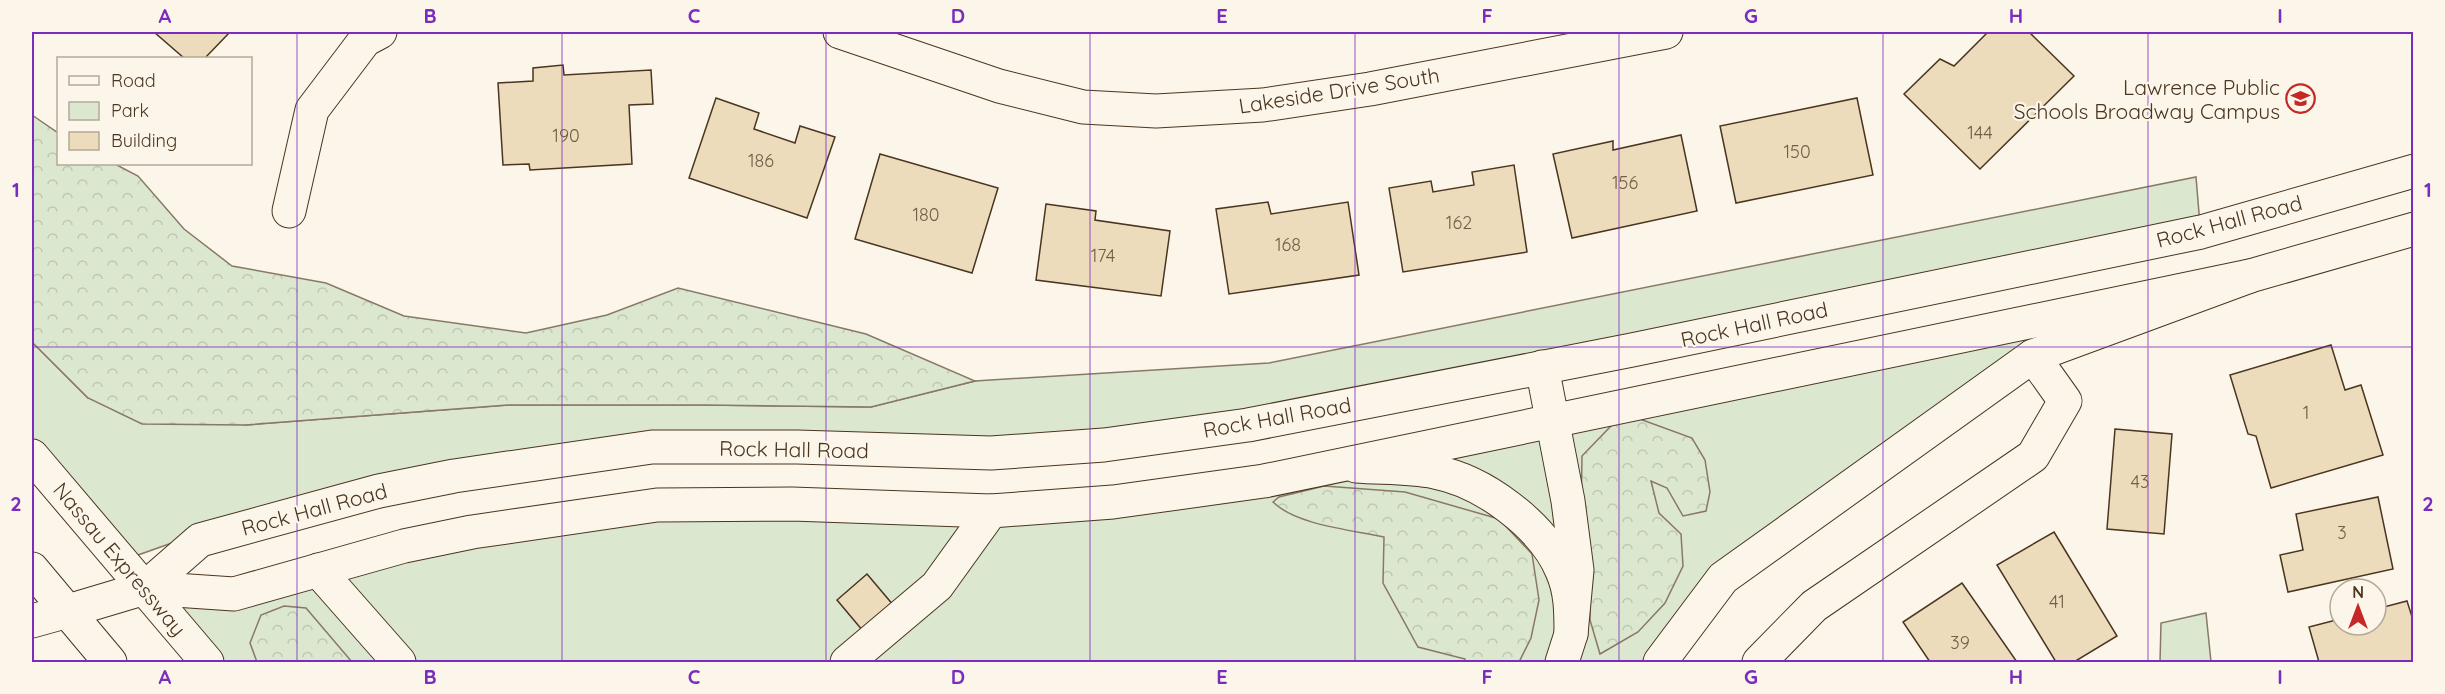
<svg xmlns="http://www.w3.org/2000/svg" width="2445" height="694" font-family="Quicksand,sans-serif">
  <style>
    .green { fill: #dce7d0; stroke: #887966; stroke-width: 1.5 }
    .forest { fill: url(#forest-crowns); stroke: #887966; stroke-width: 1.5 }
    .building { fill: #ecdcbc; stroke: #4a3520; stroke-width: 1.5 }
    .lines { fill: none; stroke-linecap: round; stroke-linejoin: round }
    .minor-casing { stroke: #4a3520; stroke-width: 35 }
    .major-casing { stroke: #4a3520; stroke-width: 35 }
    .highway-casing { stroke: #4a3520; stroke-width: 35 }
    .minor { stroke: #fbf6e9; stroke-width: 33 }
    .major { stroke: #fbf6e9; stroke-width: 33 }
    .highway { stroke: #fbf6e9; stroke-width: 33 }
    .grid { fill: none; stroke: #7b2cbf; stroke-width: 1.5; stroke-opacity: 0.55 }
    .labels { text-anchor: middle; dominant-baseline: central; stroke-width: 4.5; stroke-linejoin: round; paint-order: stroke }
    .number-label { font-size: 18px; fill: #725f47 }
    .poi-label { font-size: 21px; fill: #4a3520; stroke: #fbf6e9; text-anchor: end }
    .street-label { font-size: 21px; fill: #4a3520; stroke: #fbf6e9 }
    .neatline { fill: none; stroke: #7b2cbf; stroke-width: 2 }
    .grid-label { font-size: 20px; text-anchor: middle; font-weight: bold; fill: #7b2cbf }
  </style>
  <defs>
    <pattern id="forest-crowns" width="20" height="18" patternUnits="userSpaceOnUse" patternTransform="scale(1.5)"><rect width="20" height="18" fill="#dce7d0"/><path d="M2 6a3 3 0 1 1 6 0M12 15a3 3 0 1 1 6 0" fill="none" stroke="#bec7b2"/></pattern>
  </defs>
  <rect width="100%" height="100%" fill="#fbf6e9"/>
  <g class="green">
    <path d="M2196,177L2200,225L1111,438L538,453L217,527L121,561L32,456V342L88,398L245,425L508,405H705L871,407L975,381L1269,363Z"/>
    <path d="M2108,304L1734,579L1670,662H216L165,601L437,539L664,514L1057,517Z"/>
    <path d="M2206,613L2211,662H2160L2161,623Z"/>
  </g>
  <g class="forest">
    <path d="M32,115L58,133V164H115L138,176L184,229L232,266L326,283L404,316L526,333L607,315L678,288L866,334L975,381L871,407L705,405H508L245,425L142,424L88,398L32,342Z"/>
    <path d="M1637,418L1692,438L1705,460L1710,492L1706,511L1683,516L1667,488L1651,481L1659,513L1681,534L1683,566L1665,603L1638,632L1600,654L1590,620V569L1581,520L1582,456L1612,425Z"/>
    <path d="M1324,486L1405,492L1499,519L1532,554L1539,600L1531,638L1519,662H1464L1465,659L1418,647L1383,583L1384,537C1352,530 1296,525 1273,502L1279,497Z"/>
    <path d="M284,606L306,608L352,662H257L250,643L261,615Z"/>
  </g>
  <g class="building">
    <path d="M154,32H230L205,58H184Z"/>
    <path d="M1988,32H2029L2074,76L1980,169L1904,94L1940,59L1954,66Z"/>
    <path d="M563,65L564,75L651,70L653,104L629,105L632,164L530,170L529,164L503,165L498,83L533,81V68Z"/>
    <path d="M716,98L759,113L754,129L795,143L800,126L835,137L807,218L689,178Z"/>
    <path d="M1857,98L1873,175L1736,203L1720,126Z"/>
    <path d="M1681,135L1697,211L1572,238L1553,154L1613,141V150Z"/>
    <path d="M880,154L998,188L972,273L855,239Z"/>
    <path d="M1514,165L1527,252L1403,272L1389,188L1431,181L1433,192L1474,185L1472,172Z"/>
    <path d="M1268,202L1271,214L1348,202L1359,275L1229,294L1216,209Z"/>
    <path d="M1046,204L1096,211L1095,220L1170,231L1161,296L1036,280Z"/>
    <path d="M2331,345L2345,390L2361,385L2383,455L2271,488L2256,436L2248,434L2230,375Z"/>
    <path d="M2115,429L2172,434L2164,534L2107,529Z"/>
    <path d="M2378,497L2393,569L2288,592L2280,555L2303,550L2296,514Z"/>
    <path d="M2054,532L2117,636L2074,662H2056L1997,565Z"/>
    <path d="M867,574L894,606L863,631L837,600Z"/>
    <path d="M1962,583L2017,662H1930L1903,622Z"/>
    <path d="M2407,601L2414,623V662H2319L2309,627L2340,619V625H2376V609Z"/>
  </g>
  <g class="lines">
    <defs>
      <g id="minor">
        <path d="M840,32L999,86L1083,107L1156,111L1263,105L1370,89L1666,32"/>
        <path d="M289,211L312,110L365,40L380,32"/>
        <path d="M1542,367L1568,501L1577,570L1571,634L1562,662"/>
        <path d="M1356,466C1382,468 1410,467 1435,472C1483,481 1543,525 1562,571C1571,591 1571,612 1571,634"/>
        <path d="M318,570L399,662"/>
        <path d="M32,621L68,611"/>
        <path d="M847,662L937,586L991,511"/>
        <path d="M1759,662L1814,606L2033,456L2065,401L2033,356"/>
      </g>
      <g id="major">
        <path d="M145,588L200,540L379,491L454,476L652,447H797L991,453L1104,445L1248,425L1632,350L2201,232L2414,171"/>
        <path d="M68,611L145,588L234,594L404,546L472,532L657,505L792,504L991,511L1113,502L1264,481L2250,276L2414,229"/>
      </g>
      <g id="highway">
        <path d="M32,456L207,662"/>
        <path d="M32,569L110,662"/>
        <path d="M1660,662L1723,578L2033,356L2250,276"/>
      </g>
    </defs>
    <use href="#minor" class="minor-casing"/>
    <use href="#major" class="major-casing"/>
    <use href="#highway" class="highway-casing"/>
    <use href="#minor" class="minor"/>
    <use href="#major" class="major"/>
    <use href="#highway" class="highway"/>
  </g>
  <path class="grid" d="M297,32V662M562,32V662M826,32V662M1090,32V662M1355,32V662M1619,32V662M1883,32V662M2148,32V662M32,347H2414"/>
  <defs>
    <symbol id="school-ring" viewBox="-11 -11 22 22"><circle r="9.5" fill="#fbf6e9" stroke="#c62828" stroke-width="1.5"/><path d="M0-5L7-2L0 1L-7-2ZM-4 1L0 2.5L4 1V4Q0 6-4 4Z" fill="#c62828"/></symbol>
  </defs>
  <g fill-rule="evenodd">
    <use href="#school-ring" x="2284" y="82" width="33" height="33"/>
  </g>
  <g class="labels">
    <g class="number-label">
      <text x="1980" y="132">144</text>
      <text x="566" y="135">190</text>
      <text x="1797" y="151">150</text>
      <text x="761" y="160">186</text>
      <text x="1625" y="182">156</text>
      <text x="926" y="214">180</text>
      <text x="1459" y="222">162</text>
      <text x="1288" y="244">168</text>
      <text x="1103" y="255">174</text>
      <text x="2306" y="412">1</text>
      <text x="2140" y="481">43</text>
      <text x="2342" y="532">3</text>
      <text x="2057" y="601">41</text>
      <text x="1960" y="642">39</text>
    </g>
    <g class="poi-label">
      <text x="2280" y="87">Lawrence Public<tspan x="2280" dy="24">Schools Broadway Campus</tspan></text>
    </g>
    <g class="street-label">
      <text transform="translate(1339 90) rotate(-9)">Lakeside Drive South</text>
      <text transform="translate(2229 221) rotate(-15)">Rock Hall Road</text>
      <text transform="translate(1754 324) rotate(-12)">Rock Hall Road</text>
      <text transform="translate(1277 417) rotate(-10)">Rock Hall Road</text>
      <text transform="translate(794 449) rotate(1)">Rock Hall Road</text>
      <text transform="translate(314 509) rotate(-15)">Rock Hall Road</text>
      <text transform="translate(120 559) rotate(50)">Nassau Expressway</text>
    </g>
  </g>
  <rect width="2445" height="694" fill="none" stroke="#fbf6e9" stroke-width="66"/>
  <rect x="57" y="57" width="195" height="108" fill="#fbf6e9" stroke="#b4a999" stroke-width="1.5"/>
  <rect x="69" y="76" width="30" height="9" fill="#fbf6e9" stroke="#b4a999" stroke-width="1.5"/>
  <text x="111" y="87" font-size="18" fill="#4a3520">Road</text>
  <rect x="69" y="102" width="30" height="18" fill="#dce7d0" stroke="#b4a999" stroke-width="1.5"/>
  <text x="111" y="117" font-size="18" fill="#4a3520">Park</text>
  <rect x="69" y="132" width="30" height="18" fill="#ecdcbc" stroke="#b4a999" stroke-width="1.5"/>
  <text x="111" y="147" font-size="18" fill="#4a3520">Building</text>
  <g transform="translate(2358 607)"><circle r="28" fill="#fbf6e9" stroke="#b4a999" stroke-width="1.5"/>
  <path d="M0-4.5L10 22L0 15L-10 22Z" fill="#c62828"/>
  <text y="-9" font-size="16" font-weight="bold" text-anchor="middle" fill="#4a3520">N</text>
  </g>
  <rect x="33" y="33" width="2379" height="628" class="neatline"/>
  <g class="grid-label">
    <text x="165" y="23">A</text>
    <text x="430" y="23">B</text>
    <text x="694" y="23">C</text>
    <text x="958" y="23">D</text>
    <text x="1222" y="23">E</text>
    <text x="1487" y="23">F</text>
    <text x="1751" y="23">G</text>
    <text x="2016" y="23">H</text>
    <text x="2280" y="23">I</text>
    <text x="16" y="197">1</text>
    <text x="2428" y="197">1</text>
    <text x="16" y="511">2</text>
    <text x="2428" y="511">2</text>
    <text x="165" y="684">A</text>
    <text x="430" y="684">B</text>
    <text x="694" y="684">C</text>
    <text x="958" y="684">D</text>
    <text x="1222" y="684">E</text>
    <text x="1487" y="684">F</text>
    <text x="1751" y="684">G</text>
    <text x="2016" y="684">H</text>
    <text x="2280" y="684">I</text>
  </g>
</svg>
